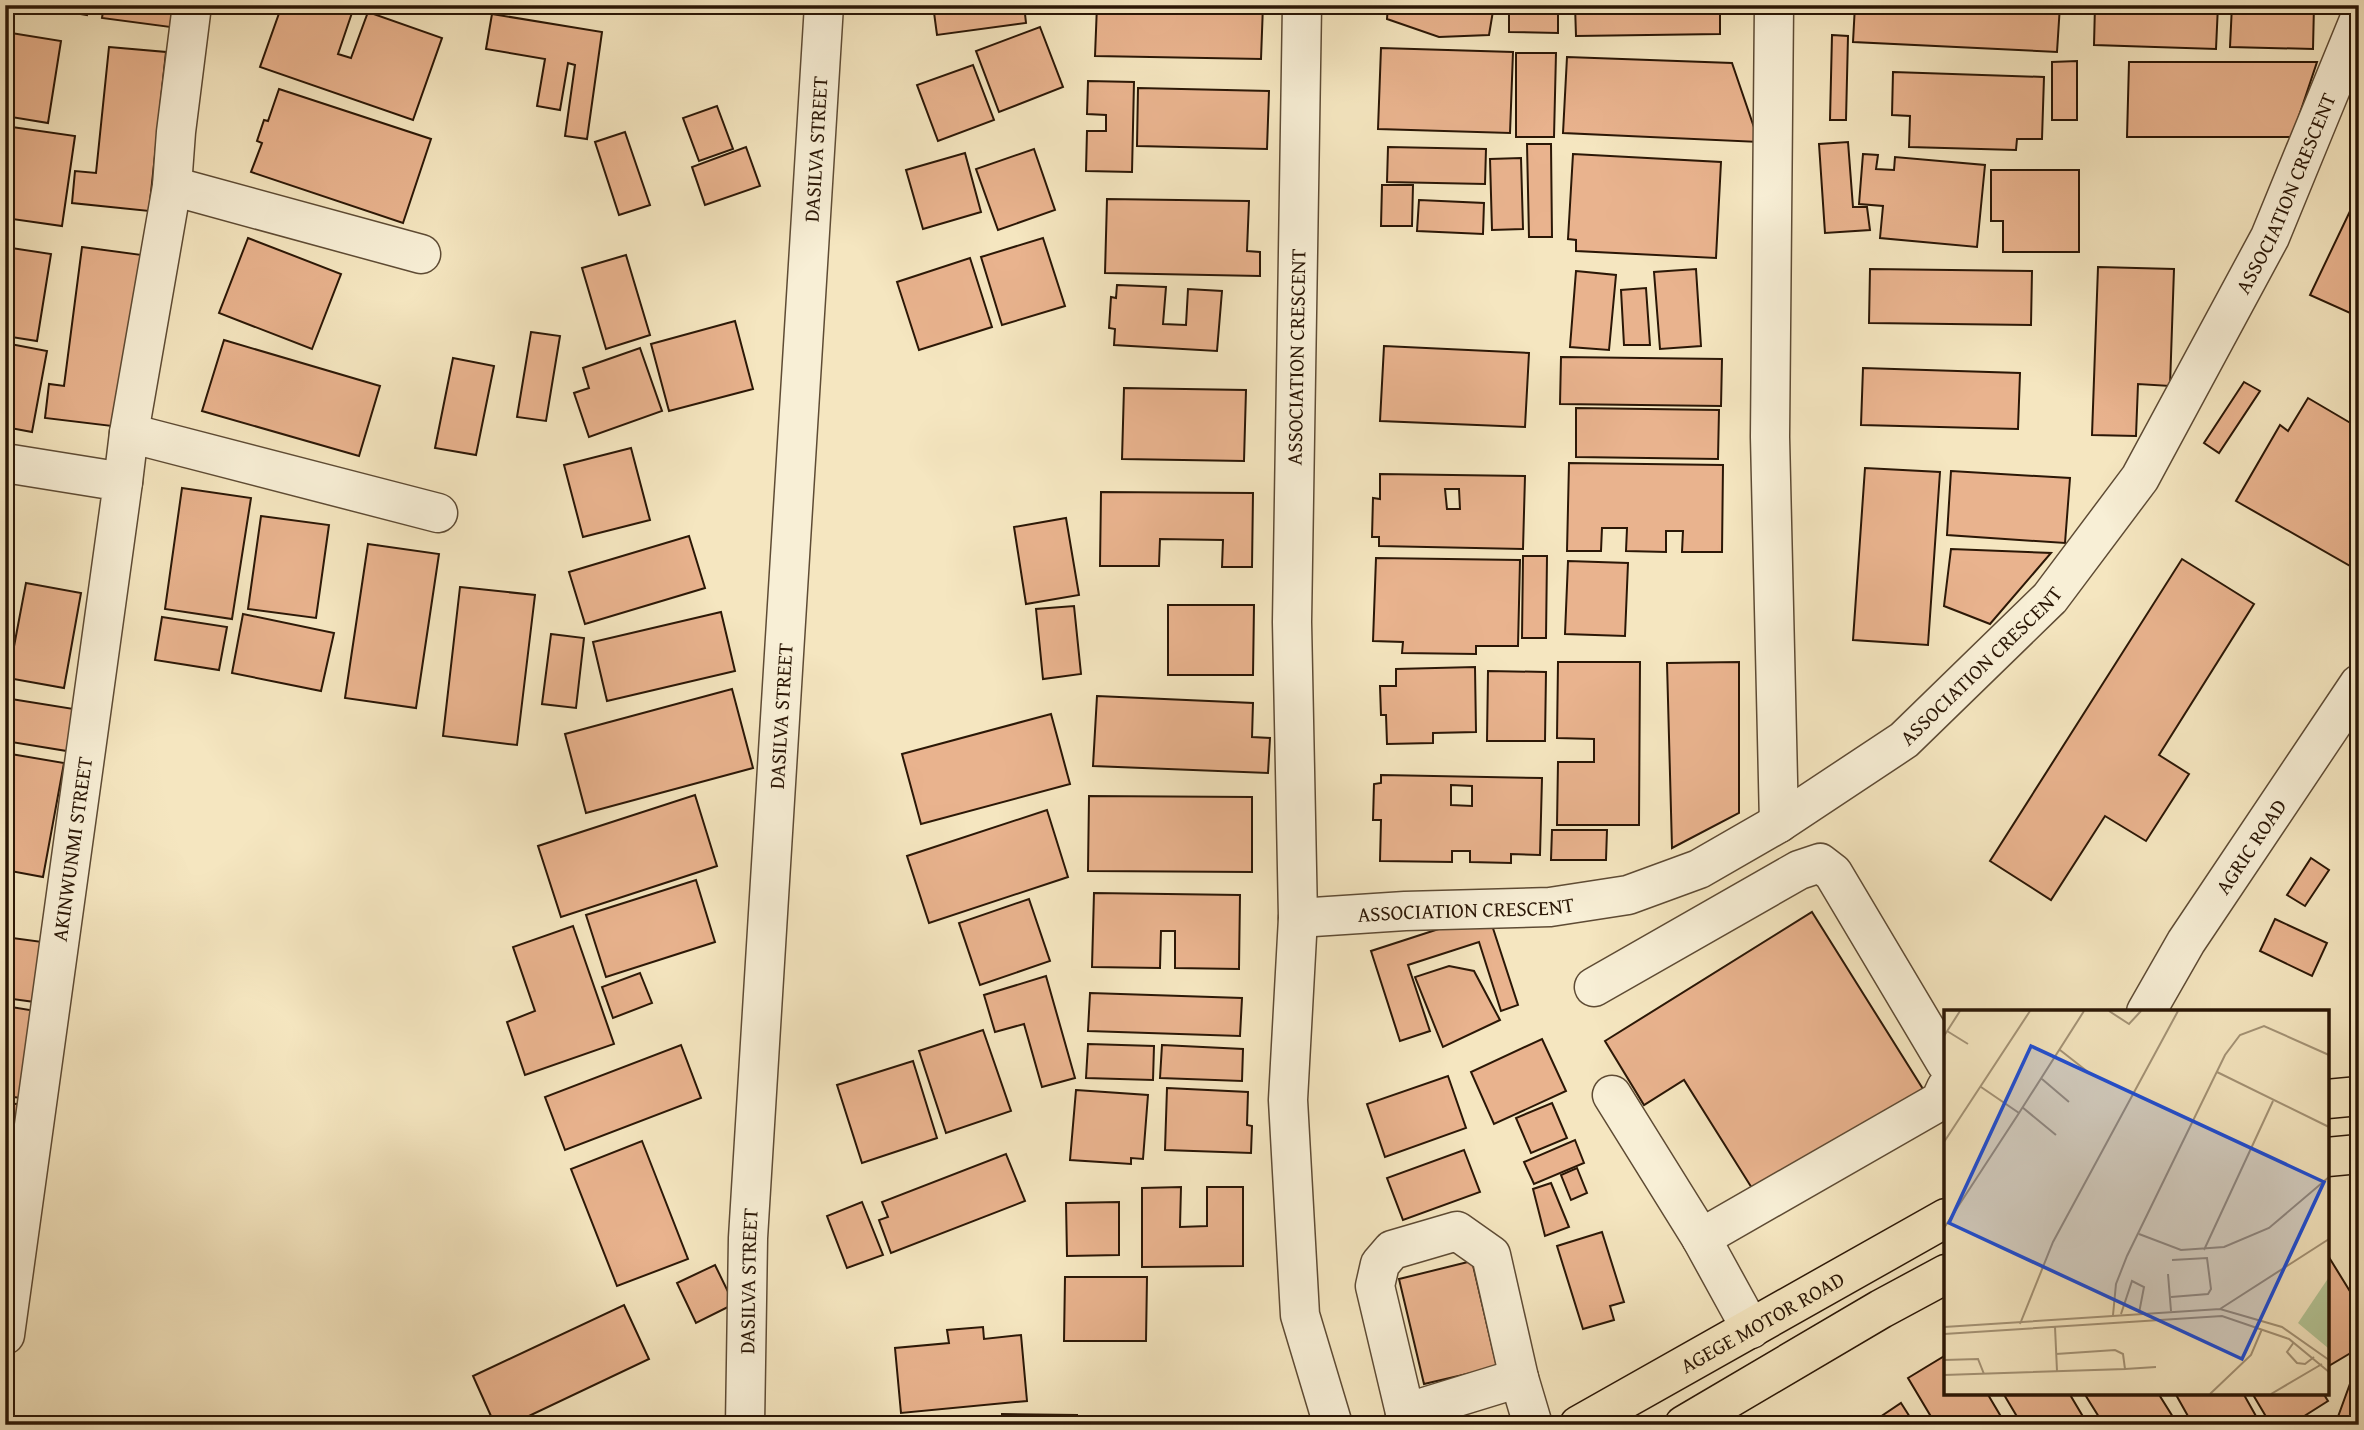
<svg xmlns="http://www.w3.org/2000/svg" width="2364" height="1430" font-family="'Gentium Book Plus',serif">
  <style>
    .building { fill: #e9b38e; stroke: #2b1706; stroke-width: 2; fill-rule: evenodd }
    .lines { fill: none; stroke-linecap: round; stroke-linejoin: round }
    .minor-casing { stroke: #5e4b34; stroke-width: 41 }
    .major-casing { stroke: #2b1706; stroke-width: 41 }
    .minor { stroke: #f8efd6; stroke-width: 38 }
    .major { stroke: #f5e6c0; stroke-width: 38 }
    .labels { text-anchor: middle; dominant-baseline: central; stroke-width: 7; stroke-linejoin: round; paint-order: stroke }
    .street-label { font-size: 21px; fill: #2b1706; stroke: #f8efd6 }
    .inset-road { fill: none; stroke: #a49376; stroke-width: 2 }
    .view { fill: #1d4ed8; fill-opacity: 0.15; stroke: #1d4ed8; stroke-width: 3.5 }
    .inset-edge { fill: none; stroke: #2b1706; stroke-width: 3.5 }
  </style>
  <rect width="100%" height="100%" fill="#f5e6c0"/>
  <filter id="stains"><feTurbulence type="fractalNoise" baseFrequency=".00286" numOctaves="4"/><feColorMatrix values="0 0 0 0 .2 0 0 0 0 .09 0 0 0 0 .02 0 0 0 .5 -.17"/></filter>
  <radialGradient id="worn" r=".72"><stop offset=".6" stop-color="#630" stop-opacity="0"/><stop offset="1" stop-color="#630" stop-opacity=".3"/></radialGradient>
  <g class="building">
    <path d="M27,5H89L87,15Z"/>
    <path d="M104,5H173L170,27L102,18Z"/>
    <path d="M282,5H348L354,7L338,54L351,58L368,12L442,38L413,120L260,67Z"/>
    <path d="M891,5H915L914,14H891Z"/>
    <path d="M933,5H1024L1026,23L937,35Z"/>
    <path d="M1097,5H1263L1261,59L1095,56Z"/>
    <path d="M1388,5H1494L1489,35L1439,37L1387,19Z"/>
    <path d="M1509,5H1558V33L1509,32Z"/>
    <path d="M1575,5H1720V34L1576,36Z"/>
    <path d="M1855,5H2060L2057,52L1853,42Z"/>
    <path d="M2095,5H2218L2216,49L2094,45Z"/>
    <path d="M2232,5H2314L2313,49L2230,47Z"/>
    <path d="M492,14L602,32L587,139L565,136L575,65L568,63L560,110L537,106L545,59L486,49Z"/>
    <path d="M1040,27L1063,87L999,112L976,51Z"/>
    <path d="M5,32L61,41L48,123L5,116Z"/>
    <path d="M1832,35L1848,36L1846,120H1830Z"/>
    <path d="M109,47L166,52L149,211L72,203L75,171L96,173Z"/>
    <path d="M1381,48L1513,52L1510,133L1378,129Z"/>
    <path d="M1516,53H1556L1554,137H1516Z"/>
    <path d="M1567,57L1732,63L1759,142L1563,133Z"/>
    <path d="M2077,61V120H2052V62Z"/>
    <path d="M2129,62H2317L2292,137H2127Z"/>
    <path d="M973,65L994,120L938,141L917,85Z"/>
    <path d="M1893,72L2044,77L2042,139H2017L2016,150L1909,147L1910,116L1892,115Z"/>
    <path d="M1088,81L1134,82L1132,172L1086,171L1087,131H1106V115L1087,114Z"/>
    <path d="M1138,88L1269,91L1267,149L1137,146Z"/>
    <path d="M279,89L431,139L403,223L251,172L262,143L257,141L264,120L268,121Z"/>
    <path d="M717,106L733,149L699,161L683,118Z"/>
    <path d="M5,126L75,136L62,226L5,218Z"/>
    <path d="M625,132L650,205L619,215L595,142Z"/>
    <path d="M1848,142L1853,207H1867L1870,230L1825,233L1819,144Z"/>
    <path d="M1527,144H1551L1552,237H1529Z"/>
    <path d="M746,147L760,186L705,205L692,167Z"/>
    <path d="M1388,147L1486,149L1485,184L1387,182Z"/>
    <path d="M1034,149L1055,210L998,230L976,169Z"/>
    <path d="M965,153L981,212L923,229L906,170Z"/>
    <path d="M1573,154L1721,162L1716,258L1576,251V240L1568,239Z"/>
    <path d="M1863,154L1878,155L1876,169L1894,170L1895,157L1985,165L1977,247L1880,238L1883,206L1859,204Z"/>
    <path d="M1521,158L1523,229L1492,230L1490,159Z"/>
    <path d="M1991,170H2079V252H2003V221H1991Z"/>
    <path d="M1382,185H1413L1412,226H1381Z"/>
    <path d="M1107,199L1249,201L1247,251L1260,252V276L1105,273Z"/>
    <path d="M1419,200L1484,203L1483,234L1417,231Z"/>
    <path d="M2351,209L2359,213V317L2310,295Z"/>
    <path d="M248,238L341,274L312,349L219,313Z"/>
    <path d="M1043,238L1065,306L1002,325L981,257Z"/>
    <path d="M5,247L51,254L37,341L5,336Z"/>
    <path d="M82,247L142,255L120,427L45,418L49,384L64,386Z"/>
    <path d="M626,255L650,335L606,349L582,268Z"/>
    <path d="M970,258L992,327L919,350L897,282Z"/>
    <path d="M2098,267L2174,269L2170,386L2138,384L2136,436L2092,435Z"/>
    <path d="M1696,269L1701,346L1660,349L1654,272Z"/>
    <path d="M1870,269L2032,271L2031,325L1869,323Z"/>
    <path d="M1576,271L1616,275L1609,350L1570,347Z"/>
    <path d="M1117,285L1166,287L1163,324L1186,325L1188,289L1222,291L1217,351L1114,345L1115,329L1109,328L1111,297L1116,298Z"/>
    <path d="M1646,288L1650,345H1624L1621,290Z"/>
    <path d="M735,321L753,389L669,411L651,344Z"/>
    <path d="M531,332L560,336L546,421L517,417Z"/>
    <path d="M224,340L380,386L359,456L202,411Z"/>
    <path d="M5,343L47,351L32,432L5,427Z"/>
    <path d="M1384,346L1529,353L1525,427L1380,421Z"/>
    <path d="M640,348L662,411L589,437L574,393L589,388L583,368Z"/>
    <path d="M1561,357L1722,359L1721,406L1560,404Z"/>
    <path d="M453,358L494,366L476,455L435,448Z"/>
    <path d="M1863,368L2020,373L2018,429L1861,425Z"/>
    <path d="M2244,382L2260,391L2219,453L2204,443Z"/>
    <path d="M1124,388L1246,390L1244,461L1122,459Z"/>
    <path d="M2308,398L2359,428V571L2236,501L2280,425L2288,431Z"/>
    <path d="M1576,408L1719,410L1718,459L1576,457Z"/>
    <path d="M631,448L650,520L583,537L564,465Z"/>
    <path d="M1569,463L1723,465L1722,552H1682L1683,531H1666V552L1626,551L1627,528H1602L1601,551H1567Z"/>
    <path d="M1865,468L1940,472L1928,645L1853,640Z"/>
    <path d="M1951,471L2070,478L2065,543L1947,535Z"/>
    <path d="M1380,474L1525,476L1523,549L1379,546V537H1372L1373,498L1380,499ZM1445,489H1459L1460,509H1447Z"/>
    <path d="M182,488L251,498L232,619L165,609Z"/>
    <path d="M1101,492L1253,493L1252,567H1222L1223,540L1160,539L1159,566H1100Z"/>
    <path d="M261,516L329,525L316,618L248,609Z"/>
    <path d="M1066,518L1079,595L1026,604L1014,527Z"/>
    <path d="M689,536L705,588L585,624L569,572Z"/>
    <path d="M368,544L439,554L416,708L345,698Z"/>
    <path d="M1951,549L2051,553L1990,624L1944,606Z"/>
    <path d="M1523,556H1547L1546,638H1522Z"/>
    <path d="M1376,558L1520,560L1518,646H1476V654L1402,653L1403,642L1373,641Z"/>
    <path d="M2182,559L2254,604L2159,755L2189,774L2146,841L2105,816L2051,900L1990,861Z"/>
    <path d="M1568,561L1628,563L1625,636L1565,634Z"/>
    <path d="M26,583L81,593L64,688L8,678Z"/>
    <path d="M460,587L535,595L517,745L443,736Z"/>
    <path d="M1168,605H1254L1253,675H1168Z"/>
    <path d="M1074,606L1081,674L1043,679L1036,609Z"/>
    <path d="M721,612L735,671L607,701L593,642Z"/>
    <path d="M243,614L334,633L321,691L232,673Z"/>
    <path d="M162,617L227,627L219,670L155,660Z"/>
    <path d="M551,634L584,638L576,708L542,704Z"/>
    <path d="M1558,662H1640L1639,825H1557L1558,762H1594V739L1557,738Z"/>
    <path d="M1739,662V813L1672,848L1667,663Z"/>
    <path d="M1475,667L1476,732L1433,733V743L1387,744L1386,715H1381L1380,686H1396V669Z"/>
    <path d="M1488,671L1546,672L1545,741H1487Z"/>
    <path d="M732,689L753,768L586,813L565,734Z"/>
    <path d="M1097,696L1253,703L1252,737L1270,738L1268,773L1093,766Z"/>
    <path d="M5,698L80,710L73,752L5,741Z"/>
    <path d="M1051,714L1070,784L921,824L902,754Z"/>
    <path d="M5,753L64,763L43,877L5,870Z"/>
    <path d="M1381,775L1542,778L1540,855L1511,854V863L1470,862V851H1452V862L1380,861L1381,820H1373L1374,784L1381,783ZM1451,785L1472,786V806L1451,805Z"/>
    <path d="M695,795L717,866L561,917L538,846Z"/>
    <path d="M1089,796L1252,797V872L1088,871Z"/>
    <path d="M1047,810L1068,877L929,923L907,856Z"/>
    <path d="M1552,830H1607L1606,860H1551Z"/>
    <path d="M2311,858L2329,870L2305,906L2287,895Z"/>
    <path d="M696,880L715,942L606,977L586,915Z"/>
    <path d="M1094,893L1240,895L1239,969L1175,968V931H1161L1160,968L1092,967Z"/>
    <path d="M1029,899L1050,961L980,985L959,923Z"/>
    <path d="M1812,912L1923,1089L1755,1193L1684,1080L1644,1105L1605,1041Z"/>
    <path d="M1488,913L1518,1005L1501,1011L1479,942L1408,965L1430,1031L1400,1041L1371,951Z"/>
    <path d="M2275,919L2327,943L2312,976L2260,951Z"/>
    <path d="M573,926L614,1044L525,1075L507,1022L535,1011L513,947Z"/>
    <path d="M5,937L50,943L42,1003L5,998Z"/>
    <path d="M1449,966L1474,971L1500,1020L1443,1047L1415,977Z"/>
    <path d="M640,973L652,1003L613,1018L602,987Z"/>
    <path d="M1046,976L1075,1078L1042,1087L1024,1024L995,1032L984,995Z"/>
    <path d="M1090,993L1242,998L1240,1036L1088,1031Z"/>
    <path d="M5,1006L36,1011L21,1098L5,1096Z"/>
    <path d="M983,1030L1011,1111L946,1133L919,1051Z"/>
    <path d="M1542,1039L1566,1091L1494,1124L1471,1072Z"/>
    <path d="M1088,1044L1154,1046L1153,1080L1086,1078Z"/>
    <path d="M681,1045L701,1098L565,1150L545,1097Z"/>
    <path d="M1162,1045L1243,1049L1242,1081L1160,1078Z"/>
    <path d="M913,1061L937,1138L862,1163L837,1085Z"/>
    <path d="M1448,1076L1466,1128L1385,1157L1367,1104Z"/>
    <path d="M1167,1088L1248,1092L1247,1125L1252,1126L1251,1153L1165,1150Z"/>
    <path d="M1076,1090L1148,1095L1143,1159L1131,1158V1164L1070,1160Z"/>
    <path d="M5,1103L28,1105L19,1184L5,1183Z"/>
    <path d="M1552,1103L1567,1138L1531,1153L1516,1118Z"/>
    <path d="M1575,1140L1584,1163L1534,1184L1524,1162Z"/>
    <path d="M642,1141L688,1259L617,1286L571,1169Z"/>
    <path d="M1464,1150L1480,1192L1403,1220L1387,1178Z"/>
    <path d="M1006,1154L1025,1201L891,1253L879,1220L888,1217L882,1202Z"/>
    <path d="M1577,1168L1587,1193L1571,1200L1561,1175Z"/>
    <path d="M1551,1183L1569,1227L1545,1236L1533,1189Z"/>
    <path d="M1181,1187L1180,1227L1207,1226V1187H1243V1266L1142,1267V1188Z"/>
    <path d="M862,1202L883,1255L847,1268L827,1216Z"/>
    <path d="M1119,1202V1255L1067,1256L1066,1203Z"/>
    <path d="M1602,1232L1624,1302L1610,1306L1614,1320L1583,1329L1557,1246Z"/>
    <path d="M2327,1254L2359,1306V1348L2327,1367Z"/>
    <path d="M1472,1261L1497,1367L1424,1384L1399,1279Z"/>
    <path d="M715,1265L734,1304L696,1323L677,1283Z"/>
    <path d="M1065,1277H1147L1146,1341H1064Z"/>
    <path d="M624,1305L649,1359L510,1425H495L473,1376Z"/>
    <path d="M983,1327L984,1339L1021,1335L1027,1401L901,1413L895,1348L949,1343L947,1330Z"/>
    <path d="M1946,1355V1393H1987L2006,1425H1936L1908,1378Z"/>
    <path d="M2359,1359V1425H2335Z"/>
    <path d="M2003,1393H2069L2088,1425H2022Z"/>
    <path d="M2084,1393H2158L2178,1425H2104Z"/>
    <path d="M2175,1393H2243L2261,1425H2193Z"/>
    <path d="M2252,1393H2323L2328,1401L2290,1425H2271Z"/>
    <path d="M1901,1403L1915,1425H1876L1874,1421Z"/>
    <path d="M1002,1414L1077,1415V1425H1002Z"/>
  </g>
  <g class="lines">
    <defs>
      <g id="minor">
        <path d="M1302,5L1292,622L1298,918L1288,1100L1300,1315L1333,1425"/>
        <path d="M1774,5L1770,437L1779,823"/>
        <path d="M172,186L421,254"/>
        <path d="M129,433L438,513"/>
        <path d="M5,463L123,482L5,1335"/>
        <path d="M123,482L129,433L172,186L176,132L192,5"/>
        <path id="s1" d="M1298,918L1405,911L1550,907L1628,895L1699,869L1779,823L1904,740L2050,598L2140,478L2270,237L2359,20"/>
        <path d="M1594,987L1799,870L1820,863L1833,873L1946,1063"/>
        <path id="s2" d="M2146,1012L2186,942L2359,684"/>
        <path d="M1612,1095L1701,1238L1751,1329"/>
        <path d="M1701,1238L1940,1101L1946,1088"/>
        <path d="M1405,1413L1519,1378"/>
        <path id="s3" d="M745,1425L748,1238L824,5"/>
        <path d="M1408,1425L1375,1286L1380,1264L1392,1250L1457,1231L1491,1255L1519,1378L1533,1425"/>
      </g>
      <g id="major">
        <path d="M2327,1099L2359,1096"/>
        <path d="M2327,1157L2359,1154"/>
        <path id="s4" d="M1579,1425L1946,1218"/>
        <path d="M1684,1425L1881,1309L1946,1274"/>
      </g>
    </defs>
    <use href="#minor" class="minor-casing"/>
    <use href="#major" class="major-casing"/>
    <use href="#minor" class="minor"/>
    <use href="#major" class="major"/>
  </g>
  <g class="labels">
    <g class="street-label">
      <text stroke="none"><textPath href="#s3" startOffset="1278">DASILVA STREET</textPath></text>
      <text stroke="none"><textPath href="#s1" startOffset="1323">ASSOCIATION CRESCENT</textPath></text>
      <text transform="translate(1296 357) rotate(-89)">ASSOCIATION CRESCENT</text>
      <text stroke="none"><textPath href="#s1" startOffset="756">ASSOCIATION CRESCENT</textPath></text>
      <text stroke="none"><textPath href="#s3" startOffset="710">DASILVA STREET</textPath></text>
      <text stroke="none"><textPath href="#s2" startOffset="196">AGRIC ROAD</textPath></text>
      <text transform="translate(72 849) rotate(-82)">AKINWUNMI STREET</text>
      <text stroke="none"><textPath href="#s1" startOffset="168">ASSOCIATION CRESCENT</textPath></text>
      <text stroke="none"><textPath href="#s3" startOffset="144">DASILVA STREET</textPath></text>
      <text stroke="none"><textPath href="#s4" startOffset="210">AGEGE MOTOR ROAD</textPath></text>
    </g>
  </g>
  <g transform="translate(1944 1010)">
    <rect width="385" height="385" fill="#f5e6c0"/>
    <path d="M385,267V331L384,338L354,313Z" fill="#b5c697"/>
    <path class="inset-road" d="M165,1L185,14L197,1M3,21L24,34M0,26L16,1M116,40L144,62M273,62L385,117M98,69L125,92M78,97L112,125M75,103L140,1M0,132L86,1M0,218L75,103L37,77M195,224L237,240L280,237L325,218L385,167M260,240L329,91M224,264L227,301M227,287L264,284L267,279L263,248L228,250M276,299L385,229M177,304L188,271L200,277L195,303M169,305L172,274L183,246L281,45L296,25L320,16L385,45M76,314L109,232L234,1M0,317L276,299L338,317L385,350M111,317L113,361M0,324L278,306L345,329L385,362M350,332L343,342L353,353L361,354L370,347M0,350L34,349L40,364M181,359L212,357M0,365L181,359L179,344L171,340L112,344M266,384L307,345L318,319M327,384L378,354"/>
    <path class="view" d="M87,36L380,172L298,349L5,213Z"/>
    <rect width="385" height="385" class="inset-edge"/>
  </g>
  <rect width="2364" height="1430" fill="none" stroke="#f5e6c0" stroke-width="28"/>
  <rect x="7" y="7" width="2350" height="1416" fill="none" stroke="#2b1706" stroke-width="3.5"/>
  <rect x="14" y="14" width="2336" height="1402" fill="none" stroke="#2b1706" stroke-width="2"/>
  <rect width="100%" height="100%" filter="url(#stains)"/>
  <rect width="100%" height="100%" fill="url(#worn)"/>
</svg>
